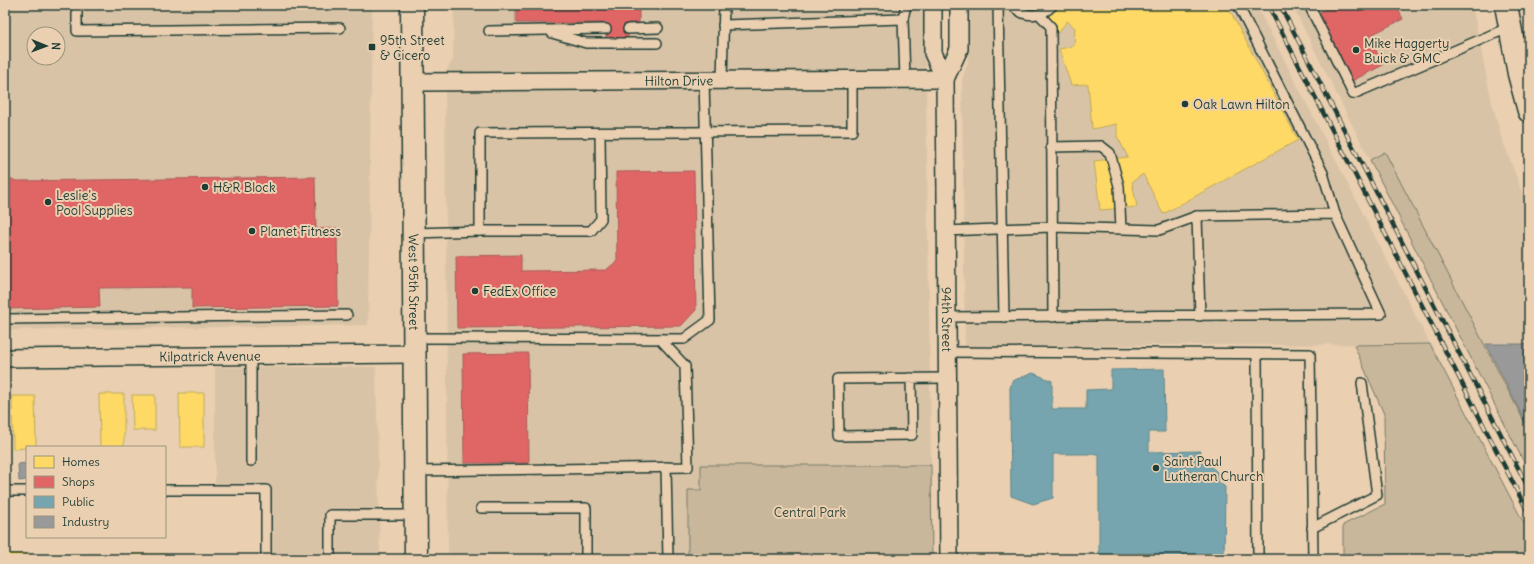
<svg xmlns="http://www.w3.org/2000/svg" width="1534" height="564" font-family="Delius,sans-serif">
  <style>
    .built { fill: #d9c3a6; fill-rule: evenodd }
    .green { fill: #c9b79c; stroke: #747a68 }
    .homes { fill: #ffd966; stroke: #bcaa57 }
    .shops { fill: #e06666; stroke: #a65a57 }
    .public { fill: #76a5af; stroke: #5c868a }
    .industry { fill: #999; stroke: #747d7b }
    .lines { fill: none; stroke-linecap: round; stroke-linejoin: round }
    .service-casing { stroke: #1f3d34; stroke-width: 12 }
    .minor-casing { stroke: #1f3d34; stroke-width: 20 }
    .primary-casing { stroke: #1f3d34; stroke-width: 25 }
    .service { stroke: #eacfb1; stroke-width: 9 }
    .minor { stroke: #eacfb1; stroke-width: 17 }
    .primary { stroke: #eacfb1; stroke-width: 22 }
    .rail-casing { stroke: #1f3d34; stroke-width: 4.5 }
    .rail { stroke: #eacfb1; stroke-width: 3; stroke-dasharray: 9; stroke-linecap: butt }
    .poi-dot { fill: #1f3d34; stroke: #eacfb1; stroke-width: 1.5 }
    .labels { text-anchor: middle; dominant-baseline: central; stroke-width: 4; stroke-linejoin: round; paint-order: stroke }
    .poi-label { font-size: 13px; fill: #1f3d34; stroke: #eacfb1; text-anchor: start }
    .street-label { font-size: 13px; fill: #1f3d34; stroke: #eacfb1 }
    .park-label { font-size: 13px; fill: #30493e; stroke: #eacfb1 }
  </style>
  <rect width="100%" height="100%" fill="#eacfb1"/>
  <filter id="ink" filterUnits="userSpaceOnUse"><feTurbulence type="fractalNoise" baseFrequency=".025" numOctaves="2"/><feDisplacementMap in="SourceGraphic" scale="8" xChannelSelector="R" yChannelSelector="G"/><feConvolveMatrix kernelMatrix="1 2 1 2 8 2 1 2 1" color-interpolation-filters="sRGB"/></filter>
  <g filter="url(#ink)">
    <g class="built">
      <path d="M5,5H372L368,325L5,330ZM34,34H58V58H34Z"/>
      <path d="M454,5H925L931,465H701V490H688V559H448L445,73L453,60Z"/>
      <path d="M967,5H1256L1430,344L965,346L962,80L968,61Z"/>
      <path d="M1292,5H1472L1491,99L1501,136L1529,211V431L1385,153L1370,160Z"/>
      <path d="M215,367H376L380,559H266V490H215Z"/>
    </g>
    <g class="green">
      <path d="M1385,152L1529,431V472L1370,160Z"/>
      <path d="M1430,344L1529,533V559H1343V525L1385,504L1384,414L1354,345Z"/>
      <path d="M701,465H931L932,559H688V490H701Z"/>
    </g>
    <g class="homes">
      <path d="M1035,5H1074L1070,10L1085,5H1227L1298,140L1163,214L1143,174L1132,182L1137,207L1100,210L1094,161L1128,157L1117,136V124L1092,129L1088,84L1071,85L1059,49L1074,46L1075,28L1067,21L1058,33L1030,15Z"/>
      <path d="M179,393H204V447H180Z"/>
      <path d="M99,394H124V447H100Z"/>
      <path d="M132,395H155V430H133Z"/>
      <path d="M12,396H35L36,447L13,449Z"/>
      <path d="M5,554H32L33,559H5Z"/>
      <rect x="89" y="554" width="33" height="5"/>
      <rect x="133" y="554" width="33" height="5"/>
      <rect x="44" y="555" width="33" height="4"/>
    </g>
    <g class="shops">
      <path d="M516,5H639V23H628V39H606V23H516Z"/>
      <path d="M1334,5H1396L1403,19L1369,36L1383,65L1352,81L1318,13Z"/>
      <path d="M694,171L696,310L681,326L457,328L456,256L521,255V271L606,270L617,261L616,172Z"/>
      <path d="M5,176L16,181L315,177L316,229L337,228L338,306L192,308V287L99,288L100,307L5,309Z"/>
      <path d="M528,353L529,463H464L463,354Z"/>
    </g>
    <path class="public" d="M1164,369L1165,432H1149V452L1201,451V463H1207L1217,472V481L1225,487L1224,559H1099V454H1053V498L1033,504L1011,496L1010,388L1012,381L1033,373L1052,381V409H1086V390L1111,389V370Z"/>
    <g class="industry">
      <path d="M1486,344H1529V429Z"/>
      <path d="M27,463V480L19,481L18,464Z"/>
    </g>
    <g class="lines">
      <defs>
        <g id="service">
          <path d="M77,5V31L340,28"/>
          <path d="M998,5L1004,317"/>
          <path d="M1012,5C1024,18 1041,18 1053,5"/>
          <path d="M1238,5L1323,173L1335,214"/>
          <path d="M1309,5L1353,94L1510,27"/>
          <path d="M1040,15L1051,27L1053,317"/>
          <path d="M903,19L906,5"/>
          <path d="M723,25L903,19L905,79"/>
          <path d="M628,29L658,28"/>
          <path d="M489,31L606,29"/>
          <path d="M552,33L586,43H657"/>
          <path d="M722,80L724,5"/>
          <path d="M600,133L601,219L591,231H480V133L852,131V80"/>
          <path d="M1051,147L1101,146L1110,153L1119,186L1121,229"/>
          <path d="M945,231L1052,227L1159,230L1197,216"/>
          <path d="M414,233L480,231"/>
          <path d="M947,317C1091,316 1236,315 1381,314L1335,214L1197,216L1200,316"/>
          <path d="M5,319L347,315"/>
          <path d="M415,338L684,339L710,320L704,80"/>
          <path d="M947,352L1310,354L1313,559"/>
          <path d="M1257,354L1258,559"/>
          <path d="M251,356V461"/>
          <path d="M911,378L912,435L839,436L838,379L947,378"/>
          <path d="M666,467L668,559"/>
          <path d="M416,471L688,467L685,366L660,339"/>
          <path d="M165,490H266V559"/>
          <path d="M5,491H27"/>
          <path d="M481,508H586V559"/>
          <path d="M1312,528L1377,495L1362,383"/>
          <path d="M330,559V515H416"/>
        </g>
        <g id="minor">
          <path id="s1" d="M933,5V53L945,79L949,559"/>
          <path d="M945,79L959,49V5"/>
          <path id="s2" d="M413,82L945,79"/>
          <path id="s3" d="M5,358L415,354"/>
        </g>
        <g id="primary">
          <path id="s4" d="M412,5L416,559"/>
          <path d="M1506,5L1519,74L1529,111"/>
        </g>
      </defs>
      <use href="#service" class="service-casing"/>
      <use href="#minor" class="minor-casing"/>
      <use href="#primary" class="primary-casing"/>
      <use href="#service" class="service"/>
      <use href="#minor" class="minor"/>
      <use href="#primary" class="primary"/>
      <defs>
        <g id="rail">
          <path d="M1268,5L1529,514"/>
          <path d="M1280,5L1529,489"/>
        </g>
      </defs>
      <use href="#rail" class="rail-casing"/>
      <use href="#rail" class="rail"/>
    </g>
  </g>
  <g class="poi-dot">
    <rect x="368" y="43" width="8" height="8" rx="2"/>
    <circle cx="1356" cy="50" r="4"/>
    <circle cx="1185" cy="104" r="4"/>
    <circle cx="205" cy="187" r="4"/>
    <circle cx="48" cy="202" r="4"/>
    <circle cx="252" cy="231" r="4"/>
    <circle cx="475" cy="291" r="4"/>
    <circle cx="1156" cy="468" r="4"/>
  </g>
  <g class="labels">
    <g class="poi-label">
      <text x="380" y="40">95th Street<tspan x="380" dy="15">&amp; Cicero</tspan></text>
      <text x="1364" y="43">Mike Haggerty<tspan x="1364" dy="15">Buick &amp; GMC</tspan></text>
      <text x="1193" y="104">Oak Lawn Hilton</text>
      <text x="213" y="187">H&amp;R Block</text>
      <text x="56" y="195">Leslie's<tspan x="56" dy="15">Pool Supplies</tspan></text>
      <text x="260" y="231">Planet Fitness</text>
      <text x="483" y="291">FedEx Office</text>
      <text x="1164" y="461">Saint Paul<tspan x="1164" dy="15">Lutheran Church</tspan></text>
    </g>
    <g class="street-label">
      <text stroke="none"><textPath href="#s2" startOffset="266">Hilton Drive</textPath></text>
      <text stroke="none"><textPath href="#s4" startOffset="277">West 95th Street</textPath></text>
      <text stroke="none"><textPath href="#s1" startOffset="317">94th Street</textPath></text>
      <text stroke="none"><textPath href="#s3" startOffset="205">Kilpatrick Avenue</textPath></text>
    </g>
    <g class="park-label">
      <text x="810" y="512">Central Park</text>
    </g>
  </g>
  <rect width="1534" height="564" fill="none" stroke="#eacfb1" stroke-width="20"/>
  <rect x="10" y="10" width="1514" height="544" fill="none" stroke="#1f3d34" stroke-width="1.5" filter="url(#ink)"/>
  <rect x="26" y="446" width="140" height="92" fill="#eacfb1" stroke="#99957f"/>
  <rect x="34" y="456" width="20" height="12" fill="#ffd966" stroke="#99957f"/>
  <text x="62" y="466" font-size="12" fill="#1f3d34">Homes</text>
  <rect x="34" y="476" width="20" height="12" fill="#e06666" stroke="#99957f"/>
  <text x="62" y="486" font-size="12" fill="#1f3d34">Shops</text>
  <rect x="34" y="496" width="20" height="12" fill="#76a5af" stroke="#99957f"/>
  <text x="62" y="506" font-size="12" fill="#1f3d34">Public</text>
  <rect x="34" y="516" width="20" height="12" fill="#999999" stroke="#99957f"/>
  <text x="62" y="526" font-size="12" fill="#1f3d34">Industry</text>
  <g transform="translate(46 46) rotate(91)"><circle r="19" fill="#eacfb1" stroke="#99957f"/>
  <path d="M0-3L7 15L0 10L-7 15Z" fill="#1f3d34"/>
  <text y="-6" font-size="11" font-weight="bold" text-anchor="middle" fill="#1f3d34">N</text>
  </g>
</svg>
